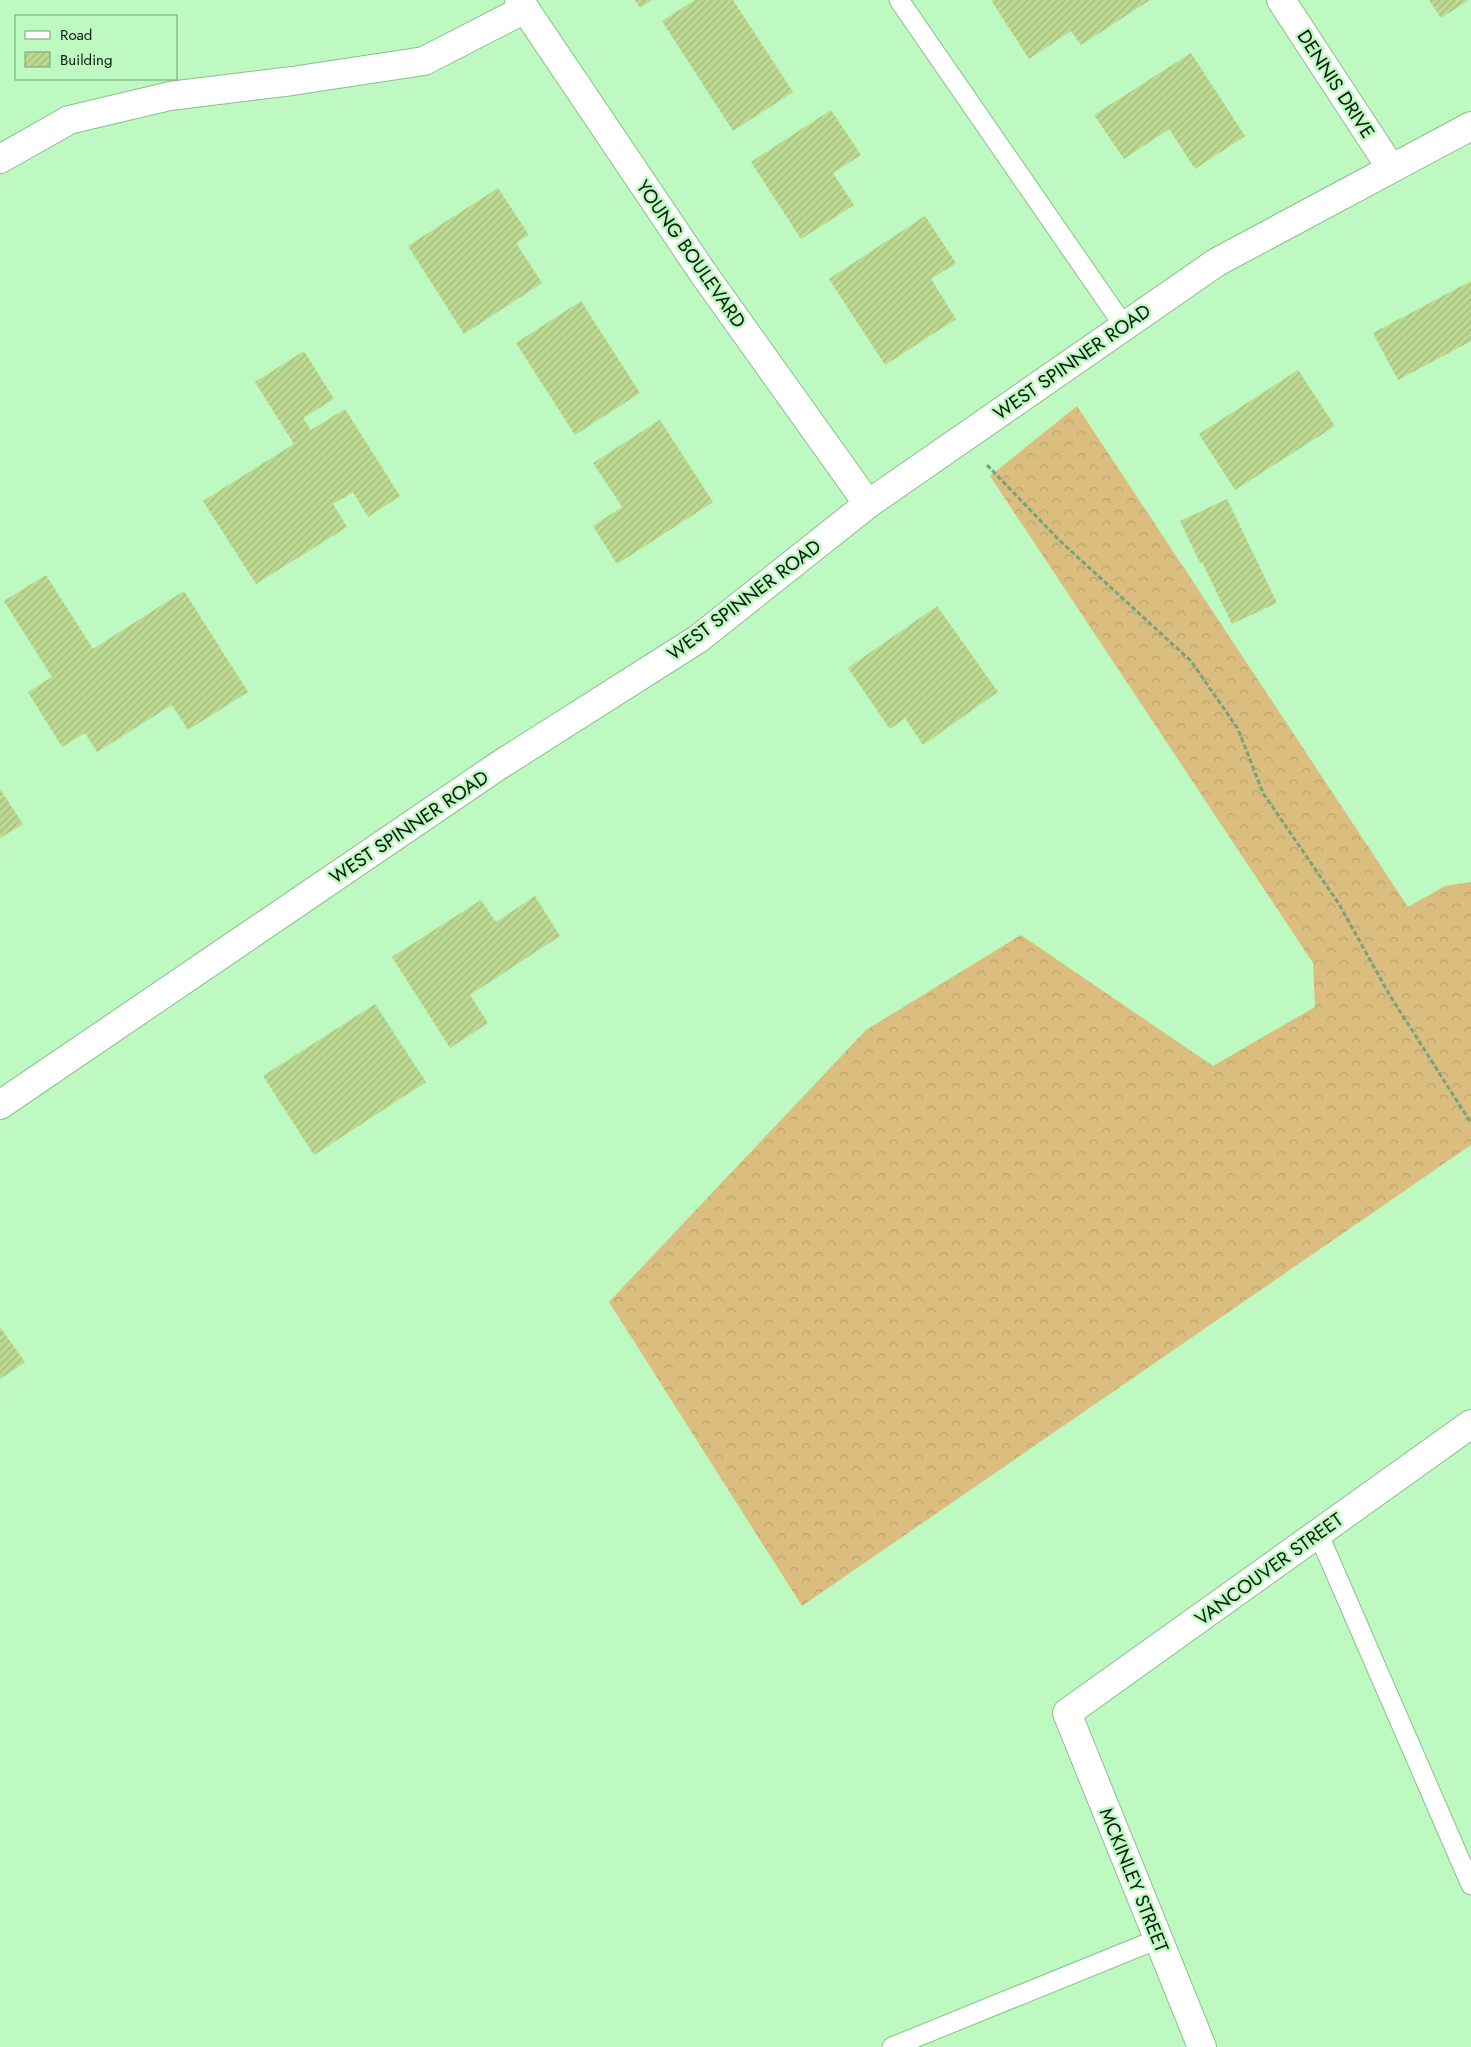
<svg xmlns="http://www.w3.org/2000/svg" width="1471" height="2047" font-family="Jost,sans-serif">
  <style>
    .forest { fill: url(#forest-crowns) }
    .building { fill: url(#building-hatch) }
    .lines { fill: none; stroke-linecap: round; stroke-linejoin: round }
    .lane-casing { stroke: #88c18a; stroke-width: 21 }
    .street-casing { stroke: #88c18a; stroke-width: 30 }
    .secondary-casing { stroke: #88c18a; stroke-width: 30 }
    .path { stroke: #76a479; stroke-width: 3; stroke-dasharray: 5 2.5; stroke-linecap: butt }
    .lane { stroke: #fff; stroke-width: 19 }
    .street { stroke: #fff; stroke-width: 28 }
    .secondary { stroke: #fff; stroke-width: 28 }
    .labels { text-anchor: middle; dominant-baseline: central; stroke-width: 5; stroke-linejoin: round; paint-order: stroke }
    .street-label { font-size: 19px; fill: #041b07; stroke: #bdf9c0 }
  </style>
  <defs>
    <pattern id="forest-crowns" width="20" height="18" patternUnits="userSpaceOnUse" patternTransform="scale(1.25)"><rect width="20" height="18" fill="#dbbe7f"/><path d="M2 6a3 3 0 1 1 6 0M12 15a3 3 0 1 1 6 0" fill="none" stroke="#baa36c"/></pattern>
    <pattern id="building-hatch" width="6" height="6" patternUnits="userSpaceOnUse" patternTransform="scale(1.25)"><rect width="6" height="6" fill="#bdd992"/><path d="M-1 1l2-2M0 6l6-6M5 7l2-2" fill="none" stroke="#a1ba7c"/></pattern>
  </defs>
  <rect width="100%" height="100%" fill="#bdf9c0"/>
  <path class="forest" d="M1077,406L1408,907L1445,886L1471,882V1145L802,1606L609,1302L866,1030L1021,935L1213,1066L1315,1007L1313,963L990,476Z"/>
  <g class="building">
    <path d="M635,0H652L640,8Z"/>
    <path d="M695,0H733L793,92L733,131L662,21Z"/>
    <path d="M991,0H1150L1081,45L1071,31L1029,59Z"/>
    <path d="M1429,0H1469L1441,18Z"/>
    <path d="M1191,53L1245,136L1195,169L1169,129L1124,159L1094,115Z"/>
    <path d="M831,110L861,155L833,173L854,205L801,239L751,162Z"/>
    <path d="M498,188L529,235L516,243L542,283L464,334L408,246Z"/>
    <path d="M925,216L956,263L931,279L956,319L885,365L829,279Z"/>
    <path d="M1471,281V341L1398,380L1373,333Z"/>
    <path d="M581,301L640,393L575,435L516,343Z"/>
    <path d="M304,351L334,399L303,418L311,430L345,409L400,496L368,517L353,492L333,504L347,527L256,584L203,501L294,444L255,382Z"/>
    <path d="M1298,370L1335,426L1235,490L1199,434Z"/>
    <path d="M660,420L713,502L617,564L593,526L622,507L593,463Z"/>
    <path d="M1227,499L1277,603L1232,624L1202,562L1200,563L1180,521Z"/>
    <path d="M46,575L93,649L184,591L248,692L188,730L172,705L97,752L85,733L62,747L28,692L52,677L4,601Z"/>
    <path d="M937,606L998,692L923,745L905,718L890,729L848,668Z"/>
    <path d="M0,789L23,824L0,838Z"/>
    <path d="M535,896L560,936L470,995L488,1023L450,1048L392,957L481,900L496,922Z"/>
    <path d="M375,1004L426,1082L314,1155L263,1076Z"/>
    <path d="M0,1327L25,1362L0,1379Z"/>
  </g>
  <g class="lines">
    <defs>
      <g id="lane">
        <path d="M899,0L1124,326"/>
        <path d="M1318,1533L1471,1885"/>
        <path d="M892,2047L1158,1939"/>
      </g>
      <g id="street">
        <path d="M519,0L703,273L868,504"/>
        <path d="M1281,0L1391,168"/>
        <path d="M0,159L69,120L170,96L292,81L424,61L525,9"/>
        <path d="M1202,2047L1067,1713L1471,1424"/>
      </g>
      <path id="secondary" d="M0,1105L498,766L698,639L868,504L1217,262L1471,126"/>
    </defs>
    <use href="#lane" class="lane-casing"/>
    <use href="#street" class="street-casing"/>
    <use href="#secondary" class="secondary-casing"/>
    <path class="path" d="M987,465L1059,540L1191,661L1238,729L1263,793L1339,904L1389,994L1471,1123"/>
    <use href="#lane" class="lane"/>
    <use href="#street" class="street"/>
    <use href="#secondary" class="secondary"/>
  </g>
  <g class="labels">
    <g class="street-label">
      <text transform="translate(1336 84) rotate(57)">DENNIS DRIVE</text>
      <text transform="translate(691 254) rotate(55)">YOUNG BOULEVARD</text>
      <text transform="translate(1072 362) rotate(-35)">WEST SPINNER ROAD</text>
      <text transform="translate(744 600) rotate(-37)">WEST SPINNER ROAD</text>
      <text transform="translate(409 827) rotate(-34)">WEST SPINNER ROAD</text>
      <text transform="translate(1269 1569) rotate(-36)">VANCOUVER STREET</text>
      <text transform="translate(1134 1880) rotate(68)">MCKINLEY STREET</text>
    </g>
  </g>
  <rect x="15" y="15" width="162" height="65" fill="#bdf9c0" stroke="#73a076"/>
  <rect x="25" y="31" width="25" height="8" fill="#ffffff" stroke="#73a076"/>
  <text x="60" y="40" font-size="15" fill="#041b07">Road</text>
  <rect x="25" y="52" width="25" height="15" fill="url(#building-hatch)" stroke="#73a076"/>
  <text x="60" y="65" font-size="15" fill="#041b07">Building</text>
</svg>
